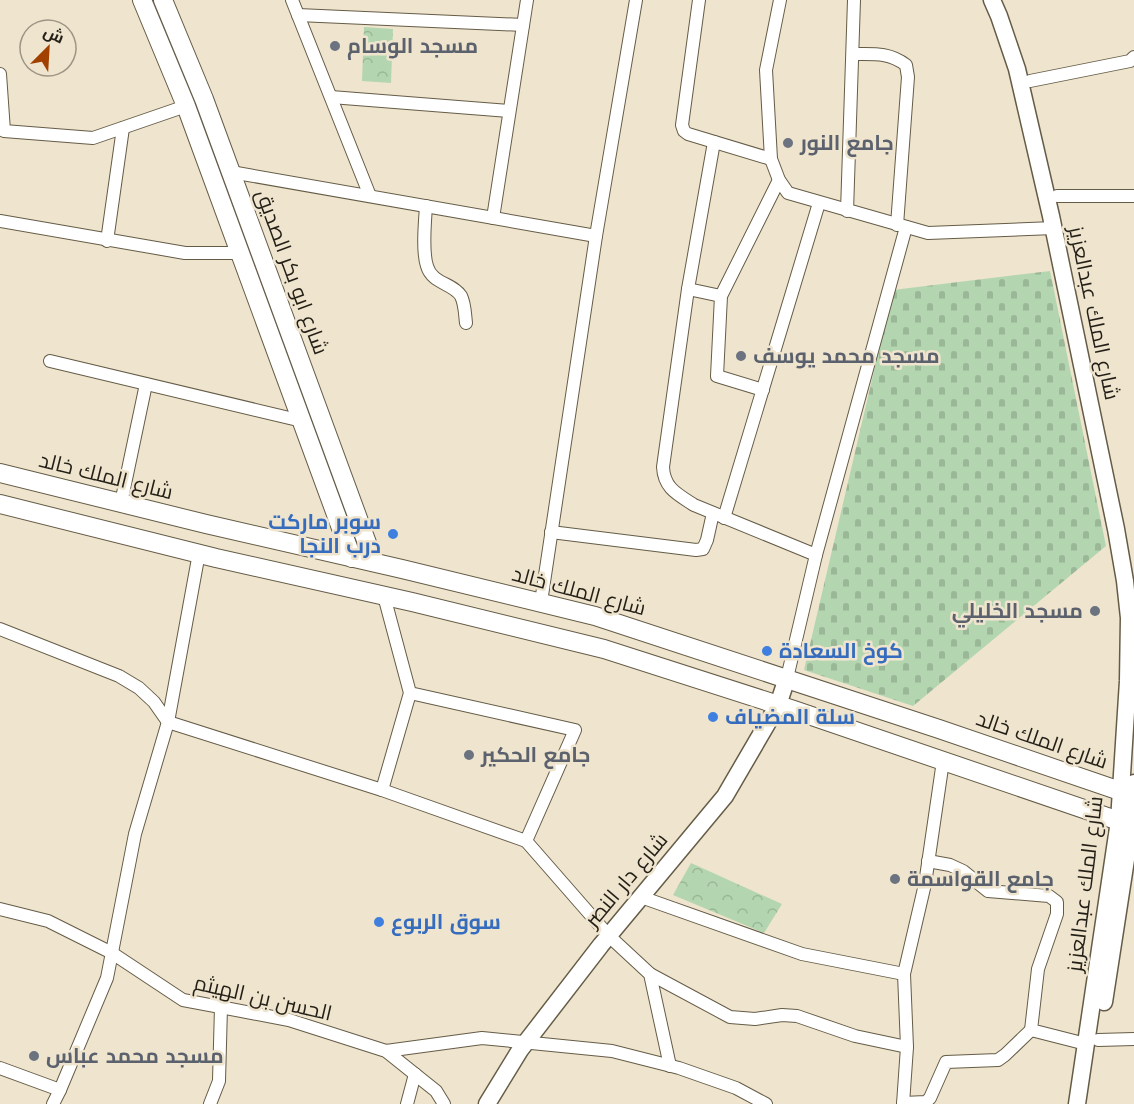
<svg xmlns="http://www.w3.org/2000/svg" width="1134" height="1104" font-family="Jost,Cairo,sans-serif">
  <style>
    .forest { fill: url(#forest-crowns) }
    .cemetery { fill: url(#cemetery-stones) }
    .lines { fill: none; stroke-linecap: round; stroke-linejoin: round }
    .minor-casing { stroke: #655c47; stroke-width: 14 }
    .tertiary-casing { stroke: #655c47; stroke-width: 19 }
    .secondary-casing { stroke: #655c47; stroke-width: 20 }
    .minor { stroke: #fff; stroke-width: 12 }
    .tertiary { stroke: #fff; stroke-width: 16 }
    .secondary { stroke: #fff; stroke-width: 18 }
    .worship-dot { fill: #6b7280; stroke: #efe4cd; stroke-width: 2 }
    .shop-dot { fill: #3f7fe0; stroke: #efe4cd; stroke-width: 2 }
    .labels { text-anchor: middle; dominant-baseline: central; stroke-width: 5; stroke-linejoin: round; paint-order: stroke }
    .worship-label { font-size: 21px; font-weight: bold; fill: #5b616d; stroke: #efe4cd; text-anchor: start }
    .street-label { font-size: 21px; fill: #231f17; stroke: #efe4cd }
    .shop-label { font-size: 21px; font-weight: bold; fill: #366cbe; stroke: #efe4cd; text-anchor: start }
  </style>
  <defs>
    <pattern id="forest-crowns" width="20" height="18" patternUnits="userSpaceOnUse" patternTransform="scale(1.5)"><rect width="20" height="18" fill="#b3d6b0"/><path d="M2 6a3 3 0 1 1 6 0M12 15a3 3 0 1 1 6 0" fill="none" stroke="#9ab797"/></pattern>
    <pattern id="cemetery-stones" width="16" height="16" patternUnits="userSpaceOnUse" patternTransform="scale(1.5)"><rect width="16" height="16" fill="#b3d6b0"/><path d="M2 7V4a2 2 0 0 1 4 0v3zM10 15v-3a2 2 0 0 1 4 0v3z" fill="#9ab797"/></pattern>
  </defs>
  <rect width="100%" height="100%" fill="#efe4cd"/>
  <g class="forest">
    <path d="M364,27L393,29L391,83L362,81Z"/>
    <path d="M691,863L782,904L764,933L673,895Z"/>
  </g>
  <path class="cemetery" d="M1050,271L1106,546L913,706L804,670L893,290Z"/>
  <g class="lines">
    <defs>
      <g id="minor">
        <path d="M292,0L370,196"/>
        <path d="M699,0L682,125L684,131L688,134L771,159"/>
        <path d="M780,0L766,70L771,159L779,180L788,193L928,233L1054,228"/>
        <path d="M298,15L523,25"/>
        <path d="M853,54C873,54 889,52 906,65L908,77L897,225"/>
        <path d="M0,74L4,131L93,138L186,106"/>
        <path d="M1030,81L1130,61L1134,57"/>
        <path d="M331,97L509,111"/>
        <path d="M714,142L688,289L663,467C664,488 677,494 694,505L816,555"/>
        <path d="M231,172L596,236"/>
        <path d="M1057,196H1134"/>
        <path d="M426,206C425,222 422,251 427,266C432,284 453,283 461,296C465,304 465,315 466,323"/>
        <path d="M847,211L854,0"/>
        <path d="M493,218L527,0"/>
        <path d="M0,221L185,253H240"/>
        <path d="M107,241L123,128"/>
        <path d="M688,289L721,296"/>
        <path d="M50,361L302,421"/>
        <path d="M763,390L717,376L721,296L779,180"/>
        <path d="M121,503L146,384"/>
        <path d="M724,518L819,203"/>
        <path d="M551,532L696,550L703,549L707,540L713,513"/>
        <path d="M384,596L410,693L382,790L526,841L575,730L410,693"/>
        <path d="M541,602L596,236L636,0"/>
        <path d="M0,629L119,676L139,688L154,702L168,722L382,790"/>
        <path d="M787,678L816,555L906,227"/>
        <path d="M526,841L609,936L650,974L670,1066"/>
        <path d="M928,861L950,865L963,871L988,891L1049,896L1057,902V914L1038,969L1031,1030L1086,1044"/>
        <path d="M641,897L802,954L904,974"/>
        <path d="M0,909L48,921L112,953L183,1000L289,1020L386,1051L436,1091L444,1104"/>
        <path d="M650,974L730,1017L755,1019L782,1015L797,1016L855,1036L907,1047"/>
        <path d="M1098,1040L1134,1039"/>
        <path d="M386,1051L482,1038L612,1051L679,1068L736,1088L766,1104"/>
        <path d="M0,1068L60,1090"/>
        <path d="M903,1103L926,1102L930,1098L946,1062L998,1060L1005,1055L1031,1030"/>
        <path d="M53,1104L60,1090L107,978L135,834L168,722L199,553"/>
        <path d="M210,1104L219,1081L221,1007"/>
        <path d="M407,1104L415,1074"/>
        <path d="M903,1104L907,1047L904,974L925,884L943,761"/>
      </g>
      <g id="tertiary">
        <path d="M992,0L999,16L1017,69L1051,216L1116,529L1125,581L1129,618L1128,681L1119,821L1077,1104"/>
        <path d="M1104,1002L1127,853L1134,783"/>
        <path d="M487,1104L520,1050L601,945L725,796L778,705L787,678"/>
      </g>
      <g id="secondary">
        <path d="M142,0L186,106L352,558"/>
        <path d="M163,0L204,99L374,562"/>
        <path d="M0,473L206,524L402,569L595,616L939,729L1120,791L1134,792"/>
        <path d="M0,504L216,558L412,602L604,649L794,710L1119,821L1130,822"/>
      </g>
    </defs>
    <use href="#minor" class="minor-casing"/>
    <use href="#tertiary" class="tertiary-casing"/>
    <use href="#secondary" class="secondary-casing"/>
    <use href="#minor" class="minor"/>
    <use href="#tertiary" class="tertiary"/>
    <use href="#secondary" class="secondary"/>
  </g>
  <g class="worship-dot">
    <circle cx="335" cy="46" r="6"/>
    <circle cx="788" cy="143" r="6"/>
    <circle cx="741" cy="356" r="6"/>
    <circle cx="1095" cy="611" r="6"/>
    <circle cx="469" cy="755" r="6"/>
    <circle cx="895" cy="879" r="6"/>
    <circle cx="34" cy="1056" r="6"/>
  </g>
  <g class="shop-dot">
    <circle cx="393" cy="534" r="6"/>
    <circle cx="767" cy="651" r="6"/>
    <circle cx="713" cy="717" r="6"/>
    <circle cx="379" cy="922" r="6"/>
  </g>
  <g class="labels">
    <g class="worship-label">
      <text x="347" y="46">مسجد الوسام</text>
      <text x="800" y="143">جامع النور</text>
      <text x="753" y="356">مسجد محمد يوسف</text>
      <text x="1083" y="611" text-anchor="end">مسجد الخليلي</text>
      <text x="481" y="755">جامع الحكير</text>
      <text x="907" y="879">جامع القواسمة</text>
      <text x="46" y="1056">مسجد محمد عباس</text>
    </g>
    <g class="street-label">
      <text transform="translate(292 272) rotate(70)">شارع ابو بكر الصديق</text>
      <text transform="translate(1094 313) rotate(78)">شارع الملك عبدالعزيز</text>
      <text transform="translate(106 476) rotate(14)">شارع الملك خالد</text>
      <text transform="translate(579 591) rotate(15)">شارع الملك خالد</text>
      <text transform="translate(1042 740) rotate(19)">شارع الملك خالد</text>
      <text transform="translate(626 880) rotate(-50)">شارع دار النصر</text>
      <text transform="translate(1085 884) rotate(-83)">شارع الملك عبدالعزيز</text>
      <text transform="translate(263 998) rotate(13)">الحسن بن الهيثم</text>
    </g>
    <g class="shop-label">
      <text x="381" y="522" text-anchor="end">سوبر ماركت<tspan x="381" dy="24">درب النجا</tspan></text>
      <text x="779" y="651">كوخ السعادة</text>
      <text x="725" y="717">سلة المضياف</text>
      <text x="391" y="922">سوق الربوع</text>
    </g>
  </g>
  <g transform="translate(48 48) rotate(24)"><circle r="28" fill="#efe4cd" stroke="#9d9584" stroke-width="1.5"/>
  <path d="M0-4.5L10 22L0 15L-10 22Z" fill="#a24000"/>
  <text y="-9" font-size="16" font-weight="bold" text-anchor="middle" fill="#231f17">ش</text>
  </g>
</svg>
